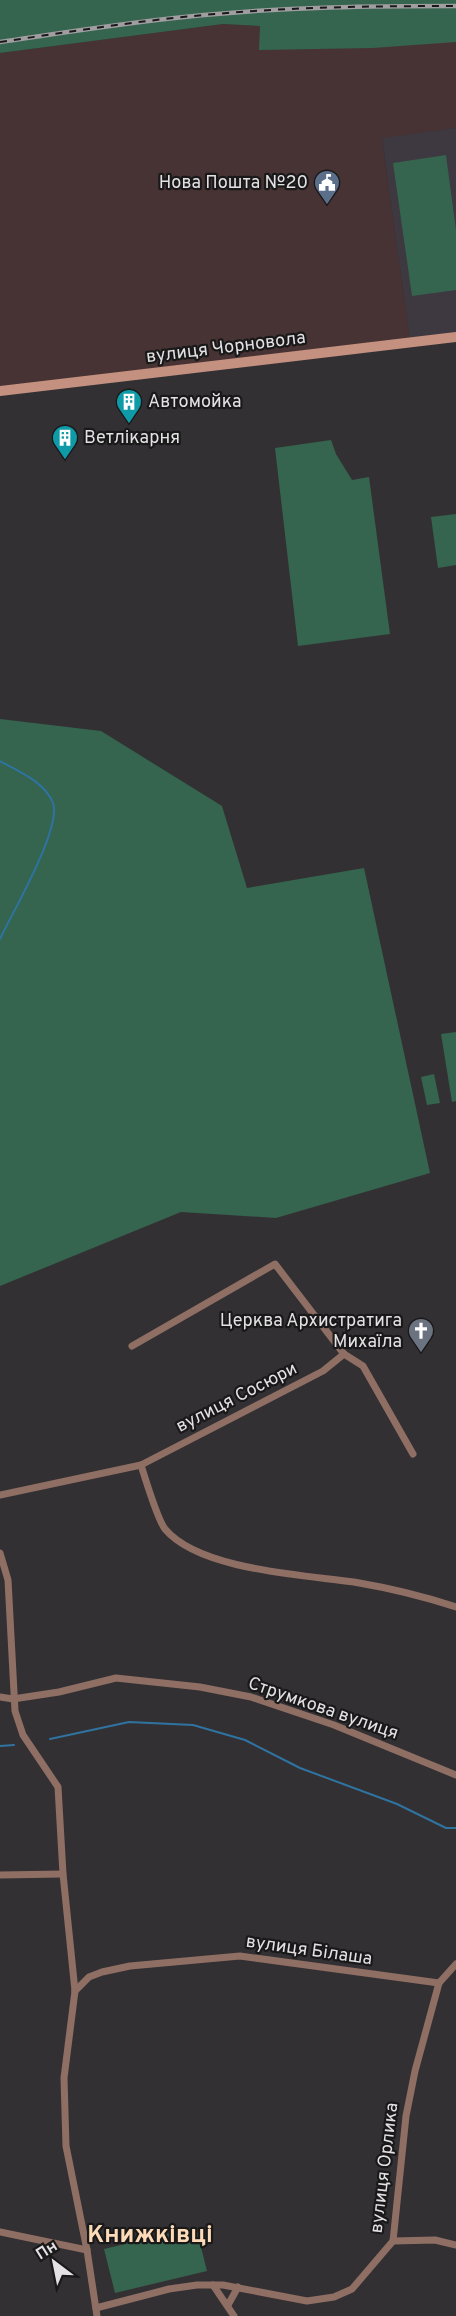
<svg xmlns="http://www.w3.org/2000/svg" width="456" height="2316" font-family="Overpass,sans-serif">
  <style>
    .industrial { fill: #473333 }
    .built { fill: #3e3840 }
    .green { fill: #35644f }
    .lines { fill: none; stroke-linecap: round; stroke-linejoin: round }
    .stream { stroke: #2f73a1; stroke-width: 2 }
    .street { stroke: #8f6f64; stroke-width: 7 }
    .secondary { stroke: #c4907f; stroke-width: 10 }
    .rail-casing { stroke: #a09ea0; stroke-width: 4.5 }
    .rail { stroke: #1a191a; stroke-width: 2; stroke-dasharray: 7; stroke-linecap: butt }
    .labels { text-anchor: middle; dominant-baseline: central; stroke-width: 4.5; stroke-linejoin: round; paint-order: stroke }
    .poi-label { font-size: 18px; fill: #e3e1e3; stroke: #1a191a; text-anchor: end }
    .street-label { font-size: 18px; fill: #e3e1e3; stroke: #1a191a }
    .district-label { font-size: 24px; font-weight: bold; fill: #fedbb8; stroke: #1a191a }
  </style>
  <rect width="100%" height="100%" fill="#333033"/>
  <path class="industrial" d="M456,22V128L382,139L410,339L0,387V53L223,24L261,26Z"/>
  <path class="built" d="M456,128V333L410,339L382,138Z"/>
  <g class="green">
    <path d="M0,0H456V42L373,48L259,50L260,26L223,24L0,53Z"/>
    <path d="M446,155L456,230V290L412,296L393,163Z"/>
    <path d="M331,440L336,454L352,480L369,477L390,634L298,646L275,448Z"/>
    <path d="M456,514V565L438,568L431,517Z"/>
    <path d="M0,719L101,731L222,806L247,888L364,868L430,1173L276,1218L181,1212L0,1286Z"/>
    <path d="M456,1032V1101L452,1102L441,1034Z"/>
    <path d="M434,1074L440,1103L427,1105L421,1077Z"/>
    <path d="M196,2227L207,2271L115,2293L104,2249Z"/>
  </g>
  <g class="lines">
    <g class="stream">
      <path d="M0,761C18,771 45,782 53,803C62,828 12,913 0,939"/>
      <path d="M50,1739L129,1722L193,1725L245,1740L300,1768L397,1804L446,1828H456"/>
      <path d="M0,1746L14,1745"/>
    </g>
    <g class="street">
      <path d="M132,1346L275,1264L344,1354L363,1366L413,1454"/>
      <path d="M141,1465L323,1371L344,1354"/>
      <path d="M0,1495L141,1465C145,1478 158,1520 165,1529C199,1570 304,1575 354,1582C389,1588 423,1596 456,1607"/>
      <path d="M0,1553L8,1580L15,1711L23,1735L58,1787L63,1874L75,1991L64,2078L66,2146L87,2250L97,2316"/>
      <path d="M0,1697L13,1699L59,1692L116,1678L200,1687L251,1697L334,1725L456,1775"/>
      <path d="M0,1875L63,1874"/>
      <path d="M75,1991L89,1977L102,1972L130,1966L240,1956L439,1983"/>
      <path d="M0,2232L87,2250"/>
      <path d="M393,2241L435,2240L456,2245"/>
      <path d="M213,2285L234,2316"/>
      <path d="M228,2305L238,2287"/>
      <path d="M96,2308L169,2289L197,2285H223L307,2301L334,2297L352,2289L393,2241L406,2116L415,2071L439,1983L456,1964"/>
    </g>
    <path class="secondary" d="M0,391L456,337"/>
    <defs>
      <path id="rail" d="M0,42C68,32 136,21 204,15C288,7 372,6 456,6"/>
    </defs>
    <use href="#rail" class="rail-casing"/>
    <use href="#rail" class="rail"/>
  </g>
  <defs>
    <symbol id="civic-pin" viewBox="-11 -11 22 30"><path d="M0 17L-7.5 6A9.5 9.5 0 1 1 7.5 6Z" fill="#5c6f8a" stroke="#1a191a"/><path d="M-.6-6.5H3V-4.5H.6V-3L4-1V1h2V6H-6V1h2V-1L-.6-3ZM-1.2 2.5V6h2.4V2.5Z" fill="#fff"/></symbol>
    <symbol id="building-pin" viewBox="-11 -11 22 30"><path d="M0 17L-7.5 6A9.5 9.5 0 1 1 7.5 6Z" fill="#0f9aa8" stroke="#1a191a"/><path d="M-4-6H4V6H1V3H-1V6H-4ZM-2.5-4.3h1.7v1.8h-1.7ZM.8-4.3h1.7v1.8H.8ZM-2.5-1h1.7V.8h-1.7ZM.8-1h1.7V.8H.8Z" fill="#fff"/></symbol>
    <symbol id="church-pin" viewBox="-11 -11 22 30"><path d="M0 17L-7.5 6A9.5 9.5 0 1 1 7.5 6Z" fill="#6b7280" stroke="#1a191a"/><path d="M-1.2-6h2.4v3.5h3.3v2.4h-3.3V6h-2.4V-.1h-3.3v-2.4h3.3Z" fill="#fff"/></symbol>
  </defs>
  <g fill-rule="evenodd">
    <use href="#civic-pin" x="312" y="168" width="30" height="40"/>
    <use href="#building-pin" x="114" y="387" width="30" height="40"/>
    <use href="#building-pin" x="50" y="423" width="30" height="40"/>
    <use href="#church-pin" x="406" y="1316" width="30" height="40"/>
  </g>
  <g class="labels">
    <g class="poi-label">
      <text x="308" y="183">Нова Пошта №20</text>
      <text x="148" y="402" text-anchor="start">Автомойка</text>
      <text x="84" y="438" text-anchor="start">Ветлікарня</text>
      <text x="402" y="1321">Церква Архистратига<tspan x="402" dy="21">Михаїла</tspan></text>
    </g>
    <g class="street-label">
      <text transform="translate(226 348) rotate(-7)">вулиця Чорновола</text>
      <text transform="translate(237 1398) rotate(-27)">вулиця Сосюри</text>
      <text transform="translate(323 1709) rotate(19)">Струмкова вулиця</text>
      <text transform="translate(309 1951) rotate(8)">вулиця Білаша</text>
      <text transform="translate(385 2168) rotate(-83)">вулиця Орлика</text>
    </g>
    <g class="district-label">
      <text x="150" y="2236">Книжківці</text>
    </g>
  </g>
  <g transform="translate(54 2262) rotate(328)" stroke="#1a191a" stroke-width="4.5" paint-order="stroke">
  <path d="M0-4.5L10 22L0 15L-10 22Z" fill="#e3e1e3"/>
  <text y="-9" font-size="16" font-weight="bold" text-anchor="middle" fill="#e3e1e3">Пн</text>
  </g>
</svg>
